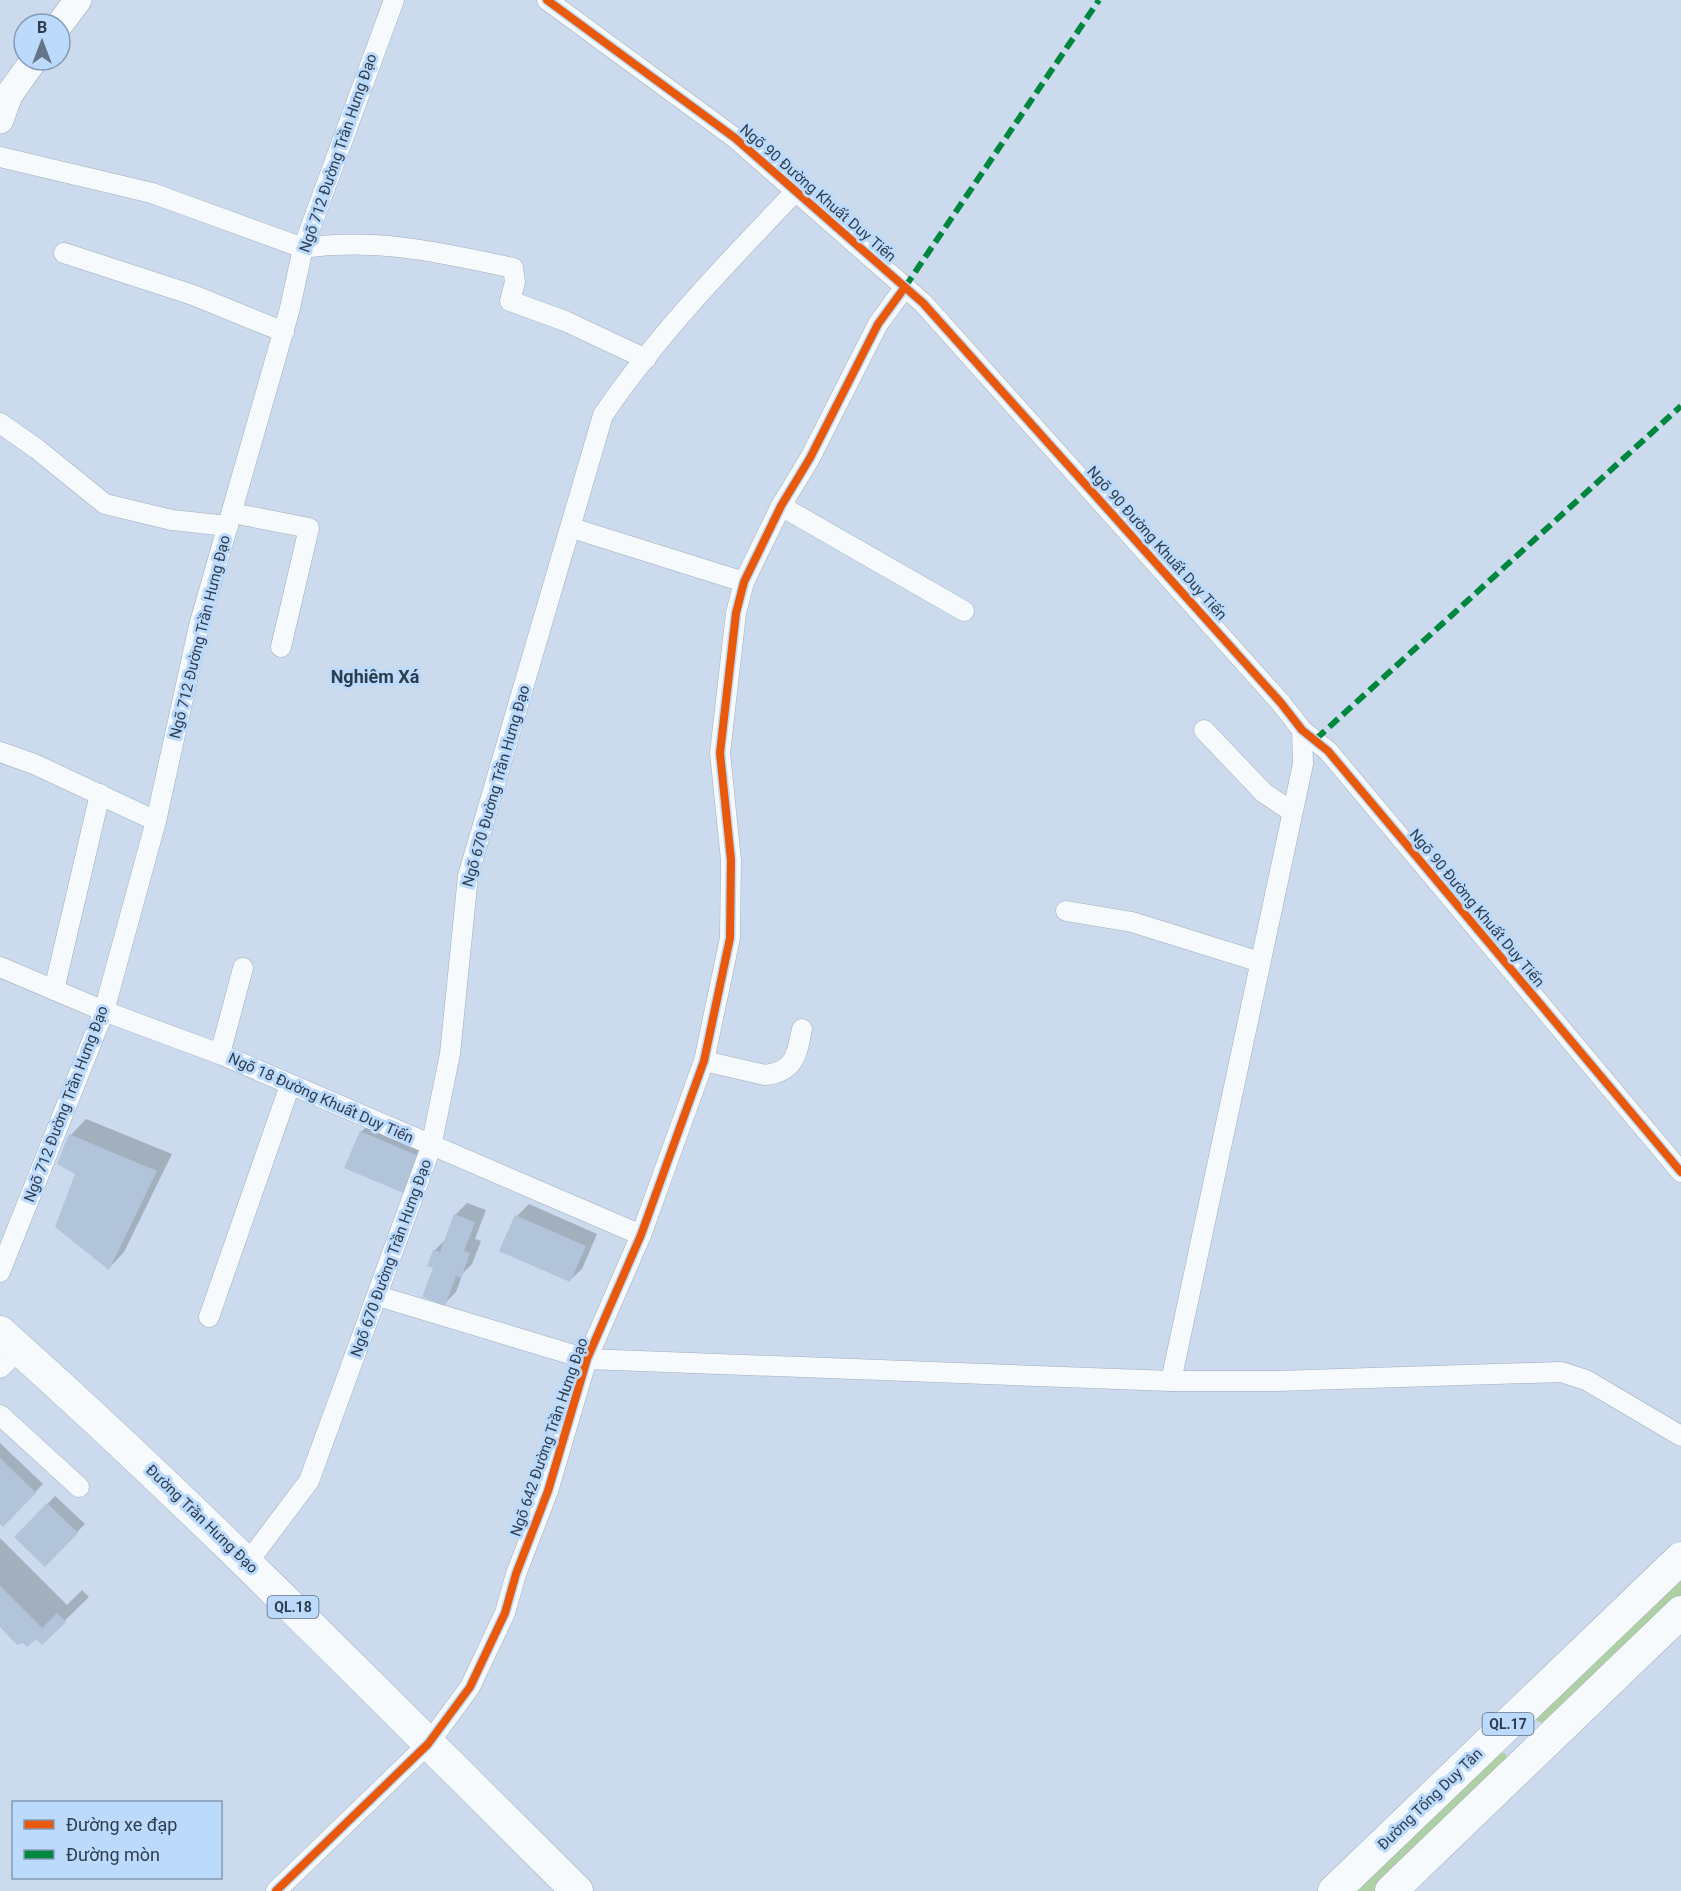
<svg xmlns="http://www.w3.org/2000/svg" width="1681" height="1891" font-family="Roboto,sans-serif">
  <style>
    .green { fill: #afd0a4 }
    .shadow { fill: #0003 }
    .building { fill: #b1c4da }
    .lines { fill: none; stroke-linecap: round; stroke-linejoin: round }
    .minor-casing { stroke: #9fadbd; stroke-width: 21 }
    .secondary-casing { stroke: #9fadbd; stroke-width: 28 }
    .trunk-casing { stroke: #9fadbd; stroke-width: 33 }
    .minor { stroke: #f7fafc; stroke-width: 20 }
    .secondary { stroke: #f7fafc; stroke-width: 27 }
    .trunk { stroke: #f7fafc; stroke-width: 32 }
    .quiet { stroke: #00873e; stroke-width: 6; stroke-dasharray: 12 6; stroke-linecap: butt }
    .cycleway-casing { stroke: #bcdafc; stroke-width: 11 }
    .cycleway { stroke: #e8590c; stroke-width: 8 }
    .labels { text-anchor: middle; dominant-baseline: central; stroke-width: 6; stroke-linejoin: round; paint-order: stroke }
    .shield { fill: #bcdafc; stroke: #596c82; stroke-width: 1.5 }
    .shield-label { font-size: 14px; font-weight: bold; fill: #2e3d4e }
    .street-label { font-size: 15px; fill: #2e3d4e; stroke: #bcdafc }
    .quarter-label { font-size: 18px; font-weight: bold; fill: #2e3d4e; stroke: #bcdafc }
  </style>
  <rect width="100%" height="100%" fill="#cbdbed"/>
  <g class="green">
    <path d="M1681,1571V1595L1551,1722L1544,1724L1537,1721L1535,1714Z"/>
    <path d="M1505,1753L1508,1761L1376,1891H1355L1495,1754Z"/>
  </g>
  <g class="shadow">
    <path d="M86,1119L172,1154L124,1252L109,1268L77,1173L71,1135Z"/>
    <path d="M373,1120L432,1145L417,1180L361,1132Z"/>
    <path d="M467,1203L486,1210L475,1239L481,1241L472,1264L463,1273L456,1292L444,1304L435,1267L429,1265L435,1250L446,1239L455,1215Z"/>
    <path d="M529,1204L597,1234L582,1269L570,1280L517,1216Z"/>
    <path d="M0,1443L43,1484L3,1525L0,1522Z"/>
    <path d="M55,1496L85,1524L45,1565L16,1537Z"/>
    <path d="M0,1538L67,1605L82,1590L89,1597L42,1643L36,1637L0,1625Z"/>
  </g>
  <g class="building">
    <path d="M360,1131L421,1157L406,1194L344,1168Z"/>
    <path d="M69,1134L157,1171L109,1270L55,1227L75,1174L57,1164Z"/>
    <path d="M454,1214L475,1222L464,1251L470,1253L461,1278L456,1276L445,1306L422,1297L433,1268L427,1266L433,1250L440,1252Z"/>
    <path d="M515,1215L586,1246L570,1282L499,1251Z"/>
    <path d="M0,1458L36,1493L3,1527L0,1524Z"/>
    <path d="M47,1503L78,1533L45,1567L14,1537Z"/>
    <path d="M0,1586L42,1628L57,1613L66,1622L42,1645L36,1639L27,1647L23,1643L17,1645L0,1627Z"/>
  </g>
  <g class="lines">
    <defs>
      <g id="minor">
        <path d="M547,0L735,138L923,303L1281,703L1302,730L1328,751L1681,1172"/>
        <path d="M0,157L152,193L303,248C375,237 443,253 513,268L515,282L510,301L565,321L646,359"/>
        <path d="M64,253L193,295L284,332"/>
        <path d="M0,423L37,449L105,504L172,520L228,526"/>
        <path d="M781,506L964,611"/>
        <path d="M232,513L309,528L281,647"/>
        <path d="M572,528L744,582"/>
        <path d="M1204,730L1264,793L1291,811"/>
        <path d="M0,752L34,764L156,821"/>
        <path d="M1066,911L1132,922L1260,962"/>
        <path d="M0,967L104,1011L220,1054L641,1235"/>
        <path d="M54,990L100,794"/>
        <path d="M220,1054L243,968"/>
        <path d="M704,1061L765,1075C795,1072 797,1054 802,1029"/>
        <path d="M0,1272L104,1011L156,821L199,626L290,308L303,248L394,0"/>
        <path d="M378,1296L587,1359L1171,1381H1277L1561,1372L1586,1380L1681,1436"/>
        <path d="M209,1317L290,1085"/>
        <path d="M0,1368L20,1349"/>
        <path d="M1171,1381L1303,764L1302,730"/>
        <path d="M0,1415L79,1487"/>
        <path d="M248,1562L309,1481L431,1147L450,1054L468,876L603,415C659,333 728,262 796,191"/>
        <path d="M276,1891L428,1744L470,1687L505,1613L516,1574L548,1491L587,1359L641,1235L704,1061L730,938L731,860L720,753L736,613L744,582L781,506L810,458L878,324L905,287"/>
      </g>
      <g id="secondary">
        <path d="M60,24L78,0"/>
        <path d="M0,120L9,95L34,60"/>
      </g>
      <g id="trunk">
        <path d="M0,1332C200,1510 387,1703 577,1891"/>
        <path d="M1334,1891L1681,1558"/>
        <path d="M1391,1891L1681,1612"/>
      </g>
    </defs>
    <use href="#minor" class="minor-casing"/>
    <use href="#secondary" class="secondary-casing"/>
    <use href="#trunk" class="trunk-casing"/>
    <use href="#minor" class="minor"/>
    <use href="#secondary" class="secondary"/>
    <use href="#trunk" class="trunk"/>
    <g class="quiet">
      <path d="M905,287L1099,0"/>
      <path d="M1316,739L1681,406"/>
    </g>
    <defs>
      <g id="cycleway">
        <path d="M547,0L735,138L923,303L1281,703L1302,730L1328,751L1681,1172"/>
        <path d="M276,1891L428,1744L470,1687L505,1613L516,1574L548,1491L587,1359L641,1235L704,1061L730,938L731,860L720,753L736,613L744,582L781,506L810,458L878,324L905,287"/>
      </g>
    </defs>
    <use href="#cycleway" class="cycleway-casing"/>
    <use href="#cycleway" class="cycleway"/>
  </g>
  <g class="labels">
    <g class="shield">
      <rect x="267.5" y="1596" width="51" height="22" rx="4.5"/>
      <rect x="1482.5" y="1713" width="51" height="22" rx="4.5"/>
    </g>
    <g class="shield-label">
      <text x="293" y="1607">QL.18</text>
      <text x="1508" y="1724">QL.17</text>
    </g>
    <g class="street-label">
      <text transform="translate(338 153) rotate(-71)">Ngõ 712 Đường Trần Hưng Đạo</text>
      <text transform="translate(818 193) rotate(41)">Ngõ 90 Đường Khuất Duy Tiến</text>
      <text transform="translate(1157 543) rotate(48)">Ngõ 90 Đường Khuất Duy Tiến</text>
      <text transform="translate(200 637) rotate(-76)">Ngõ 712 Đường Trần Hưng Đạo</text>
      <text transform="translate(496 786) rotate(-74)">Ngõ 670 Đường Trần Hưng Đạo</text>
      <text transform="translate(1477 908) rotate(50)">Ngõ 90 Đường Khuất Duy Tiến</text>
      <text transform="translate(321 1098) rotate(24)">Ngõ 18 Đường Khuất Duy Tiến</text>
      <text transform="translate(66 1104) rotate(-69)">Ngõ 712 Đường Trần Hưng Đạo</text>
      <text transform="translate(391 1258) rotate(-70)">Ngõ 670 Đường Trần Hưng Đạo</text>
      <text transform="translate(549 1437) rotate(-71)">Ngõ 642 Đường Trần Hưng Đạo</text>
      <text transform="translate(202 1519) rotate(44)">Đường Trần Hưng Đạo</text>
      <text transform="translate(1430 1799) rotate(-44)">Đường Tống Duy Tân</text>
    </g>
    <g class="quarter-label">
      <text x="375" y="676">Nghiêm Xá</text>
    </g>
  </g>
  <rect x="12" y="1801" width="210" height="78" fill="#bcdafc" stroke="#839bb6" stroke-width="1.5"/>
  <rect x="24" y="1820" width="30" height="9" fill="#e8590c" stroke="#839bb6" stroke-width="1.5"/>
  <text x="66" y="1831" font-size="18" fill="#2e3d4e">Đường xe đạp</text>
  <rect x="24" y="1850" width="30" height="9" fill="#00873e" stroke="#839bb6" stroke-width="1.5"/>
  <text x="66" y="1861" font-size="18" fill="#2e3d4e">Đường mòn</text>
  <g transform="translate(42 42)"><circle r="28" fill="#bcdafc" stroke="#839bb6" stroke-width="1.5"/>
  <path d="M0-4.5L10 22L0 15L-10 22Z" fill="#657486"/>
  <text y="-9" font-size="16" font-weight="bold" text-anchor="middle" fill="#2e3d4e">B</text>
  </g>
</svg>
